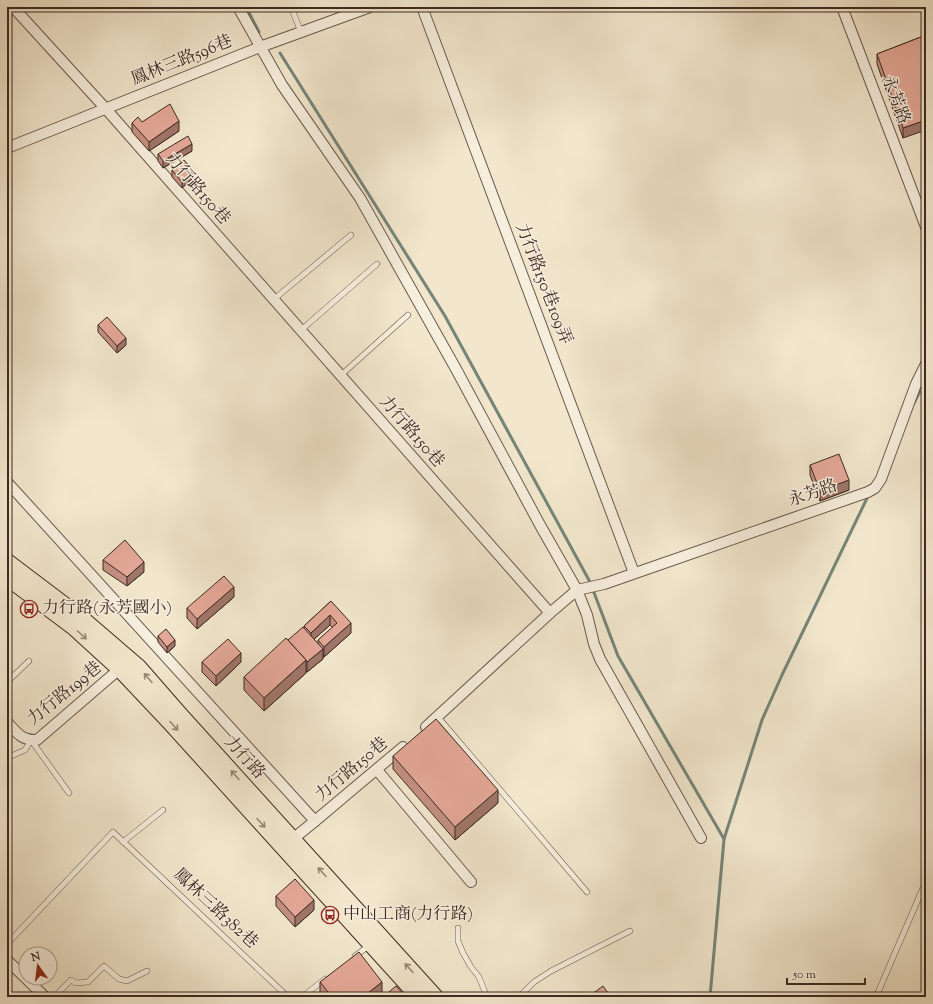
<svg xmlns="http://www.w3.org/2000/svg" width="933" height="1004" font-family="'Sorts Mill Goudy','Noto Serif TC',serif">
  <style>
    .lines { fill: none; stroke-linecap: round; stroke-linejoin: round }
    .stream { stroke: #768579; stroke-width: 3 }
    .service-casing { stroke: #6a594e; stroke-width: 6 }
    .minor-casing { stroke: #6a594e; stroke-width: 12 }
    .primary-casing { stroke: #3d2a23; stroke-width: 18 }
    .service { stroke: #f7efde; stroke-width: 5 }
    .minor { stroke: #f7efde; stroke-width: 10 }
    .primary { stroke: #f2e7cd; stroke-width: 16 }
    .wall { fill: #c49083; stroke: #3d2a23; fill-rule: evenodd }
    .shaded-wall { fill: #a0766a; stroke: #3d2a23 }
    .building { fill: #e4a898; stroke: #3d2a23 }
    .oneway { stroke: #988878 }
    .labels { text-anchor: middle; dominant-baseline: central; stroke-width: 3; stroke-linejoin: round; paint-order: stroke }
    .street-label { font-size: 17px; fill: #3d2a23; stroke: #f7efde }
    .poi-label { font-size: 17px; fill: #3d2a23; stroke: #f7efde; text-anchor: start }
  </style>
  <rect width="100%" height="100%" fill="#f2e7cd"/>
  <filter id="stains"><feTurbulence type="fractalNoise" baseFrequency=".005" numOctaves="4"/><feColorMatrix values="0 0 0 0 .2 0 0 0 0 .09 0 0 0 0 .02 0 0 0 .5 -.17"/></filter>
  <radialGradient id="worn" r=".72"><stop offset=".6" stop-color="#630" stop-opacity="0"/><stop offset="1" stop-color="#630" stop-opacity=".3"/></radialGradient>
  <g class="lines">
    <g class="stream">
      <path d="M246,7L259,32"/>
      <path d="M280,53L445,316L590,582L618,656L724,839"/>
      <path d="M914,403L920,391"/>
      <path d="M710,997L724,839L762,720L782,675L869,494"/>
    </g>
    <defs>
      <g id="service">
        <path d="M291,7L301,32"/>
        <path d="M273,300L351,235"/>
        <path d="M300,331L377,264"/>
        <path d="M340,376L408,315"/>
        <path d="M916,384L926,385"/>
        <path d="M7,682L29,661"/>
        <path d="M438,717L587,892"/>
        <path d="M7,758L25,750L31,740L69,793"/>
        <path d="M123,842L163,810"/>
        <path d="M458,928V941L463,953L471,967L479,977L487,997"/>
        <path d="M7,944L113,832L288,997"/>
        <path d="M355,956L370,945"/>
        <path d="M54,997L71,980L76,983L88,982L104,966L119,979L127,981L147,971"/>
        <path d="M302,997L325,979"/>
        <path d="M519,997L534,982L551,971L630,931"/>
        <path d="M876,997L926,881"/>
      </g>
      <g id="minor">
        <path d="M13,7L106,109L550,613L426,727"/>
        <path d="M238,7L282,85L360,198L456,369L540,525L577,590L587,615L594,644L600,659L701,838"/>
        <path d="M422,7L634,573"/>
        <path d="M842,7L926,227"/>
        <path d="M7,148L260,47L370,7"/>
        <path d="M7,482L315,821"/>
        <path d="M550,613L577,590L604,584L868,492L875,488L881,479L916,384L926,364"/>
        <path d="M7,722C16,732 22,741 37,740L124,665"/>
        <path d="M377,770L471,882"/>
        <path d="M288,843L315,821L403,747"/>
        <path d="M7,960L45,997"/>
      </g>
      <g id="primary">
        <path d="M7,562L81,618L138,667L179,714L435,997"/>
        <path d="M7,577L74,627L120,669L170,722L419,997"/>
      </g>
    </defs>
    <use href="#service" class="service-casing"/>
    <use href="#minor" class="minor-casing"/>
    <use href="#primary" class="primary-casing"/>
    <use href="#service" class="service"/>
    <use href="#minor" class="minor"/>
    <use href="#primary" class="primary"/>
  </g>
  <g class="wall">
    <path d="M926,35L903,138L877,64V54Z"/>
    <path d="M142,122L179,131L149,151L132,132V123Z"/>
    <path d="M192,151L163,168L158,161V154Z"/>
    <path d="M172,170L193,178L182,188L172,177Z"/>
    <path d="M98,325L126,345L117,353L98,332Z"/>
    <path d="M810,465L849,490L820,501L810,475Z"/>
    <path d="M103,560L144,572L127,586L103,570Z"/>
    <path d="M234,597L197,629L187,618V608Z"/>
    <path d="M331,601L351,633L324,657L323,655V659L307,672L306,671V673L264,711L244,690V677L304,628V626ZM330,625L333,628L318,640V644L314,639Z"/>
    <path d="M158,636L175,646L167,653L158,642Z"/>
    <path d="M202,662H241L216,686L202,672Z"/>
    <path d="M393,756L498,803L455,840L393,769Z"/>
    <path d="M276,896L314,910L295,927L276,906Z"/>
    <path d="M320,982L382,995L380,997H322L320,995Z"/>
  </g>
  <g class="shaded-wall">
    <path d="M926,120V130L903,138V128Z"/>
    <path d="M179,121V131L149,151V142Z"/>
    <path d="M192,144V151L163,168V161Z"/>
    <path d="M193,171V178L182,188V182Z"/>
    <path d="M126,338V345L117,353V346Z"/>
    <path d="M849,480V490L820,501V491Z"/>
    <path d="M144,562V572L127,586V577Z"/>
    <path d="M234,587V597L197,629V619Z"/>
    <path d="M330,615V625L311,642V633Z"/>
    <path d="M351,623V633L324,657V647Z"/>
    <path d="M175,640V646L167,653V647Z"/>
    <path d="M323,649V659L307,672V662Z"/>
    <path d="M241,653V662L216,686V676Z"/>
    <path d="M306,660V673L264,711V698Z"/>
    <path d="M498,790V803L455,840V827Z"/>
    <path d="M314,900V910L295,927V917Z"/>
    <path d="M382,982V995L380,997H363Z"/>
  </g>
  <g class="building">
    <path d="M926,35V120L903,128L877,54Z"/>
    <path d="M170,104L179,121L149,142L132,123L138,117L142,122Z"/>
    <path d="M188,136L192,144L163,161L158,154Z"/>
    <path d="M184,160L193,171L182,182L172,170Z"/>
    <path d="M107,317L126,338L117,346L98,325Z"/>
    <path d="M839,454L849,480L820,491L810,465Z"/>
    <path d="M125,540L144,562L127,577L103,560Z"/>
    <path d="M224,576L234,587L197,619L187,608Z"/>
    <path d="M331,601L351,623L324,647L318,640L337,623L330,615L311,633L304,626Z"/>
    <path d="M303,627L323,649L307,662L306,660L288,640Z"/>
    <path d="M166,629L175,640L167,647L158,636Z"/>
    <path d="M286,638L306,660L264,698L244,677Z"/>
    <path d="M228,639L241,653L216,676L202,662Z"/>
    <path d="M436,719L498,790L455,827L393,756Z"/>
    <path d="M295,879L314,900L295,917L276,896Z"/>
    <path d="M359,952L382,982L363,997H332L320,982Z"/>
    <path d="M396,986L406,997H383Z"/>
    <path d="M603,986L611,997H588Z"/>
    <path d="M7,991L14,997H7Z"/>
  </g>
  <defs><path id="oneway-shaft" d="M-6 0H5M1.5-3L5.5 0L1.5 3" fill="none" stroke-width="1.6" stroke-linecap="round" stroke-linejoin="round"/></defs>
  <g class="oneway">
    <use href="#oneway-shaft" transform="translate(82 635) rotate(42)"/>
    <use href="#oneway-shaft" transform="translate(148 678) rotate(-131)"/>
    <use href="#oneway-shaft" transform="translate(174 726) rotate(48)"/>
    <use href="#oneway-shaft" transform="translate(235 775) rotate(-132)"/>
    <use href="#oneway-shaft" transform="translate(261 823) rotate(48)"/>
    <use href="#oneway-shaft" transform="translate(322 872) rotate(-132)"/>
    <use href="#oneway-shaft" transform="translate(409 968) rotate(-132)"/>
  </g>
  <defs>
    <symbol id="bus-ring" viewBox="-11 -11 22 22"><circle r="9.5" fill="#f7efde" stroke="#8f2418" stroke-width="1.5"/><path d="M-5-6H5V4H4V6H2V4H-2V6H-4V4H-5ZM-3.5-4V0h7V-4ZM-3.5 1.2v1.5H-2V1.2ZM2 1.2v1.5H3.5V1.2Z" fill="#8f2418"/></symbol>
  </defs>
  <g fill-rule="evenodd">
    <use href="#bus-ring" x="19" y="599" width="20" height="20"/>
    <use href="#bus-ring" x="320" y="905" width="20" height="20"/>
  </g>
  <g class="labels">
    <g class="street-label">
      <text transform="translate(182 61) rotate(-22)">鳳林三路596巷</text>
      <text transform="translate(895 100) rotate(69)">永芳路</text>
      <text transform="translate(197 189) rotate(49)">力行路150巷</text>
      <text transform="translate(543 284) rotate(69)">力行路150巷109弄</text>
      <text transform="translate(411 432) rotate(49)">力行路150巷</text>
      <text transform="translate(813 494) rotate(-19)">永芳路</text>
      <text transform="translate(65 694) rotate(-39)">力行路199巷</text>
      <text transform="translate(244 758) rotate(48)">力行路</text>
      <text transform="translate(352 770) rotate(-40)">力行路150巷</text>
      <text transform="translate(215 909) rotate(43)">鳳林三路382巷</text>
    </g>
    <g class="poi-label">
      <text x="42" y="609">力行路(永芳國小)</text>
      <text x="343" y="915">中山工商(力行路)</text>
    </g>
  </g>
  <rect width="933" height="1004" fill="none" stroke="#f2e7cd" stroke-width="24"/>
  <rect x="8" y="8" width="917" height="988" fill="none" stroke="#3d2a23" stroke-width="2"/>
  <rect x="12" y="12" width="909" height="980" fill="none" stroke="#3d2a23"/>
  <g transform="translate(38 966) rotate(346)"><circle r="19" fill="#f7efde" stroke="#ada093"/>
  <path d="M0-3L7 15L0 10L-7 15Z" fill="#8f2418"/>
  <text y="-6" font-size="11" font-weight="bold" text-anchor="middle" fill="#3d2a23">N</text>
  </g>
  <path d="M787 978v6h78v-6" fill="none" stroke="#3d2a23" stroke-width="2"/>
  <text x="793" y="978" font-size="12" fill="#3d2a23" stroke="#f7efde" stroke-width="3" paint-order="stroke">50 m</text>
  <rect width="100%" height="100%" filter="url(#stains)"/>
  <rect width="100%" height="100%" fill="url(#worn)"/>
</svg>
